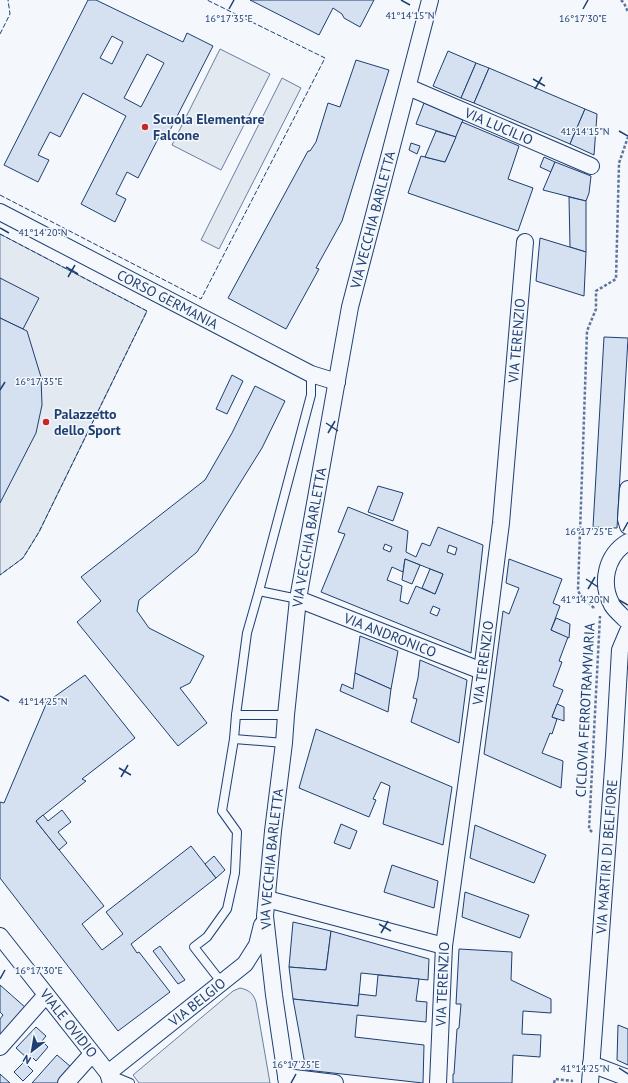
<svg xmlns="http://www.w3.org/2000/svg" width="628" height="1083" font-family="'PT Sans',sans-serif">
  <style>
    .park { fill: #e3e9f0; stroke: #687fa3 }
    .building { fill: #d5e0f0; stroke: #1d3f73; fill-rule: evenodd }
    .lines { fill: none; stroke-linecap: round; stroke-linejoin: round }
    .service-casing { stroke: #1d3f73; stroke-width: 10 }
    .minor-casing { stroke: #1d3f73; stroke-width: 18 }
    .path { stroke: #5e769c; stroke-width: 2.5; stroke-dasharray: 3 2; stroke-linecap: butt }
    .service { stroke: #f4f7fb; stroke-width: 8 }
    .minor { stroke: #f4f7fb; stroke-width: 16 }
    .fence { stroke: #1d3f73; stroke-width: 1; stroke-dasharray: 5 2; stroke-linecap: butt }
    .ticks { fill: none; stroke: #1d3f73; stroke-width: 1.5 }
    .poi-dot { fill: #c62828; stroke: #f4f7fb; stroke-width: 1.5 }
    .labels { text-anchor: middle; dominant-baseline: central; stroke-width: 3; stroke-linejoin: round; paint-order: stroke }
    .poi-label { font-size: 14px; font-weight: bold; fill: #1d3f73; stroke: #f4f7fb; text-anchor: start }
    .street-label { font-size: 14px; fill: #1d3f73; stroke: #f4f7fb }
    .ticks-label { font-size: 10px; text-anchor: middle; fill: #1d3f73; stroke: #f4f7fb; stroke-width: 3; stroke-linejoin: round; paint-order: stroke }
  </style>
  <rect width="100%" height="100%" fill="#f4f7fb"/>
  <g class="park">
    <path d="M220,49L270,74L221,170L172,145Z"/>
    <path d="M282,78L301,88L219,249L201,240Z"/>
    <path d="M0,234L147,311L39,532L23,558L0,575Z"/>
    <path d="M240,988C249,990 253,993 256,1002L270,1083H139L133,1075L233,991Z"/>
  </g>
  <g class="building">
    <path d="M88,0H96L183,42L187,33L213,46L167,136L161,133L138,178L127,172L116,194L126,199L115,222L81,204L126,116L83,93L60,137L50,132L38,155L49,160L38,182L4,165ZM112,36L123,42L112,64L100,58ZM147,54L164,63L141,107L124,98Z"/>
    <path d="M250,0H374L360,27L344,18L342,14L333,8L319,35Z"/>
    <path d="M448,51L476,63L461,98L433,86Z"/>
    <path d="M356,60L389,70L342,221L316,268L319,269L286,329L228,298L308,151H310L316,142L328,103L340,107Z"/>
    <path d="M476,63L489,68L474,103L461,98Z"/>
    <path d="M489,68L585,109L570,144L474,103Z"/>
    <path d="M424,103L463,120L456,137L416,124Z"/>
    <path d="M585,109L597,114L594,155L570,144Z"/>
    <path d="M462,122L519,146L508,179L533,188L518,231L408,193L421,156L445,162Z"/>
    <path d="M436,131L456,137L445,162L425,157Z"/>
    <path d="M411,143L420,146L417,154L409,150Z"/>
    <path d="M544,157L555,162L551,172L540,167Z"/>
    <path d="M555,162L591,176L589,193L586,201L543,190Z"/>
    <path d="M569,197L586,201V252L570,247Z"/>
    <path d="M540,238L586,252L584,296L536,281Z"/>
    <path d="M0,278L39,298L23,329L0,318Z"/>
    <path d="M0,318L27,331L41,377L42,405L36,433L0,503Z"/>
    <path d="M604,337L628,338L617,528L593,527Z"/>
    <path d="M232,375L243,381L227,414L216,409Z"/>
    <path d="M255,386L285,401L262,448L197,552L139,600L137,611L149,628L204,656L190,683L180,688L207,723L178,746L77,622L101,601L81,577L205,480L232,433Z"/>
    <path d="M378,486L403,493L393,521L368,512Z"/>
    <path d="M348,507L408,531L406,552L416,557L422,543L430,546L438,527L483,545L471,653L321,592L345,534L338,532ZM385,544L392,547L390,552L383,549ZM449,545L457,548L455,555L447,552ZM405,559L443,574L435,594L416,586L408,604L400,601L402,586L387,580L392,567L403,572ZM433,606L440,609L437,616L430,613Z"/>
    <path d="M405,559L420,565L412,584L402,580Z"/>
    <path d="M509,559L562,579L553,603L560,606L551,630L568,637L559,661L562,662L553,686L563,690L552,717L557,719L552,734L550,733L542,753L563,761L561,788L484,754L503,611L509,614L519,588L506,583Z"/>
    <path d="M430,569L443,574L435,594L422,588Z"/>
    <path d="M556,618L570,624L569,638L551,630Z"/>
    <path d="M360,636L398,651L391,689L355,673Z"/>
    <path d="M420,660L467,680L459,743L411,722L417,699L413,698L418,678Z"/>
    <path d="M355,673L391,689L388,712L340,691L342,684L353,689Z"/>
    <path d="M85,675L135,738L82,779L86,781L36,821L104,906L82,924L102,950L123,934L106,912L191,846L216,878L131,944L137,953L139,952L170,992L118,1031L0,878V802L4,803L47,702Z"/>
    <path d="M557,704L564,707V721L552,717Z"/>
    <path d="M316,729L452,787L443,845L383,824L390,786L381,782L373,799L376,800L369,817L299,788Z"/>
    <path d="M62,810L71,822L58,832L67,843L59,850L36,821L43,815L48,821Z"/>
    <path d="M341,824L357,831L350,849L334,843Z"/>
    <path d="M475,825L546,855L534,883L470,858Z"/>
    <path d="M214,856L225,870L216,878L205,864Z"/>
    <path d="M392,865L438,881L434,908L384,892Z"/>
    <path d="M465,892L529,915L520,938L462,917Z"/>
    <path d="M293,922L331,931L326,970L289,967Z"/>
    <path d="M331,931L429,959L428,980L361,973L358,1006L293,999L289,967L326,970Z"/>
    <path d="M160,946L185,980L178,984L153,951Z"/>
    <path d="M459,949L512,952L511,980L551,999V1013L523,1011L522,1034L541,1035L540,1057L513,1055L512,1083H453V1074H454L457,1029L459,1028L461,1004H456Z"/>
    <path d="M378,975L419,979L416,1001L427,1002L426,1022L357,1015L355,1037L424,1045L423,1083L306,1070L293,999L358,1006L359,994L376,996Z"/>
    <path d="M0,985L26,1008L0,1036V1019L3,1015L0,1012Z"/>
    <path d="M618,1025L628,1029V1065L617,1060Z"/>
    <path d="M36,1027L46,1036L42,1041L48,1047L36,1061L30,1055L27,1058L16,1048Z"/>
    <path d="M57,1055L71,1067L57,1083H32Z"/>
    <path d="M24,1062L33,1071L23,1081L14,1072Z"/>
    <path d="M0,1074L10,1083H0Z"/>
  </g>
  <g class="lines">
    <defs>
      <g id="service">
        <path d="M259,591L298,599"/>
        <path d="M236,715H286"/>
        <path d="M234,739L284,743"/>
        <path d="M222,983L194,947L207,937L227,909L235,873L237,832L222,811L234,739L236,715L247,633L259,591L311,395V374"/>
        <path d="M108,1074L130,1083"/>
      </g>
      <g id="minor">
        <path id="s1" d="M408,87L591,166"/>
        <path id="s2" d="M0,212L311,374L337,382"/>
        <path d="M628,489L626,519L628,526"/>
        <path d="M628,542C606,555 600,583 612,605C615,610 621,615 625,619L628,620"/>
        <path id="s3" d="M298,599L482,671"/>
        <path d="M267,899L444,946"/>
        <path id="s4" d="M0,936L108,1073L111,1083"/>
        <path d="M0,1047L46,995"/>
        <path d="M591,1064L628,1078"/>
        <path id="s5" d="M108,1073L245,964L257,945L262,925"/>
        <path d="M286,1077L335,1083"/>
        <path d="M66,1083L92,1054"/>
        <path id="s6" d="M287,1083L274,995L265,916L273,831L284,743L286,715L298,599L350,307L430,0"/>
        <path id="s7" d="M438,1083L444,946L482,671L501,523L525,242"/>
        <path id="s8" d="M590,1083L614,755L620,650L628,631"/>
      </g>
    </defs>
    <use href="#service" class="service-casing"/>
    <use href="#minor" class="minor-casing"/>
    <g class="path">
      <path d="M621,0L624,3L628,12"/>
      <path d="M594,608L580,595L578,590L587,331L596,309V291L616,279L619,163L628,137"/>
      <path d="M592,832L589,829L600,616"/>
      <path d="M554,1083L555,1079L573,1081"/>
    </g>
    <use href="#service" class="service"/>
    <use href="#minor" class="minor"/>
    <g class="fence">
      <path d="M0,34L10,14L8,0"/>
      <path d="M0,195L201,299L325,58L207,0"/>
      <path d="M0,234L147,311L39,532L23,558L0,575"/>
    </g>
  </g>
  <path class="ticks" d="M401,0L410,5M229,9L234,0M583,9L588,0M533,79L545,86M535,89L542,77M619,131L628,136M0,228L9,233M66,267L78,274M68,277L75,265M0,390L5,382M326,423L338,431M328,433L335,421M623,531L628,522M586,579L598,587M588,589L595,577M619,600L628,605M0,696L9,701M119,768L131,775M121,777L128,765M379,924L391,931M381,933L388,921M0,979L5,970M619,1068L628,1074M291,1083L296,1074"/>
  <g class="poi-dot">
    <circle cx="145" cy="127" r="4"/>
    <circle cx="46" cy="422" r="4"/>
  </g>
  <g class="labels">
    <g class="poi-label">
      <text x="153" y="119">Scuola Elementare<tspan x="153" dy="16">Falcone</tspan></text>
      <text x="54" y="414">Palazzetto<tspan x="54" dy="16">dello Sport</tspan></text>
    </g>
    <g class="street-label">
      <text stroke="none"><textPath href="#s1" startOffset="99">VIA LUCILIO</textPath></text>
      <text stroke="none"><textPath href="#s6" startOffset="874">VIA VECCHIA BARLETTA</textPath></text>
      <text stroke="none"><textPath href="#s2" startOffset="189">CORSO GERMANIA</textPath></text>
      <text stroke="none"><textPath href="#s7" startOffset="747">VIA TERENZIO</textPath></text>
      <text stroke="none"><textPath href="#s6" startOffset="550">VIA VECCHIA BARLETTA</textPath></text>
      <text stroke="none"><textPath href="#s3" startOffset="99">VIA ANDRONICO</textPath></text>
      <text stroke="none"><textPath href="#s7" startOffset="423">VIA TERENZIO</textPath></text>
      <text transform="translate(585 710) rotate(-87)">CICLOVIA FERROTRAMVIARIA</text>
      <text stroke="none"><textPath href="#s8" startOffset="227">VIA MARTIRI DI BELFIORE</textPath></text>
      <text stroke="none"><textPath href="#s6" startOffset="226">VIA VECCHIA BARLETTA</textPath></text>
      <text stroke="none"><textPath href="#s7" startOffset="99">VIA TERENZIO</textPath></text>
      <text stroke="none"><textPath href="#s5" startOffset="114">VIA BELGIO</textPath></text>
      <text stroke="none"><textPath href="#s4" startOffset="111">VIALE OVIDIO</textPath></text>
    </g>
  </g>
  <g class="ticks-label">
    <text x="410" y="19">41°14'15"N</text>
    <text x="583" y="22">16°17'30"E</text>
    <text x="229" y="22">16°17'35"E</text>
    <text x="585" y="135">41°14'15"N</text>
    <text x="43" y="236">41°14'20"N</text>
    <text x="39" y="385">16°17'35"E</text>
    <text x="589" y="535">16°17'25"E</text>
    <text x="585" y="603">41°14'20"N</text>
    <text x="43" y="705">41°14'25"N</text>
    <text x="39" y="974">16°17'30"E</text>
    <text x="296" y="1068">16°17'25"E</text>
    <text x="585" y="1072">41°14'25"N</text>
  </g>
  <g transform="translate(32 1051) rotate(211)" stroke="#f4f7fb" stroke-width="3" paint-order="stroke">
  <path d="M0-3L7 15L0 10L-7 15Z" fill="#1d3f73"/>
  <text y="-6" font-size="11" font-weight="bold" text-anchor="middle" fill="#1d3f73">N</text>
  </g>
</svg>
